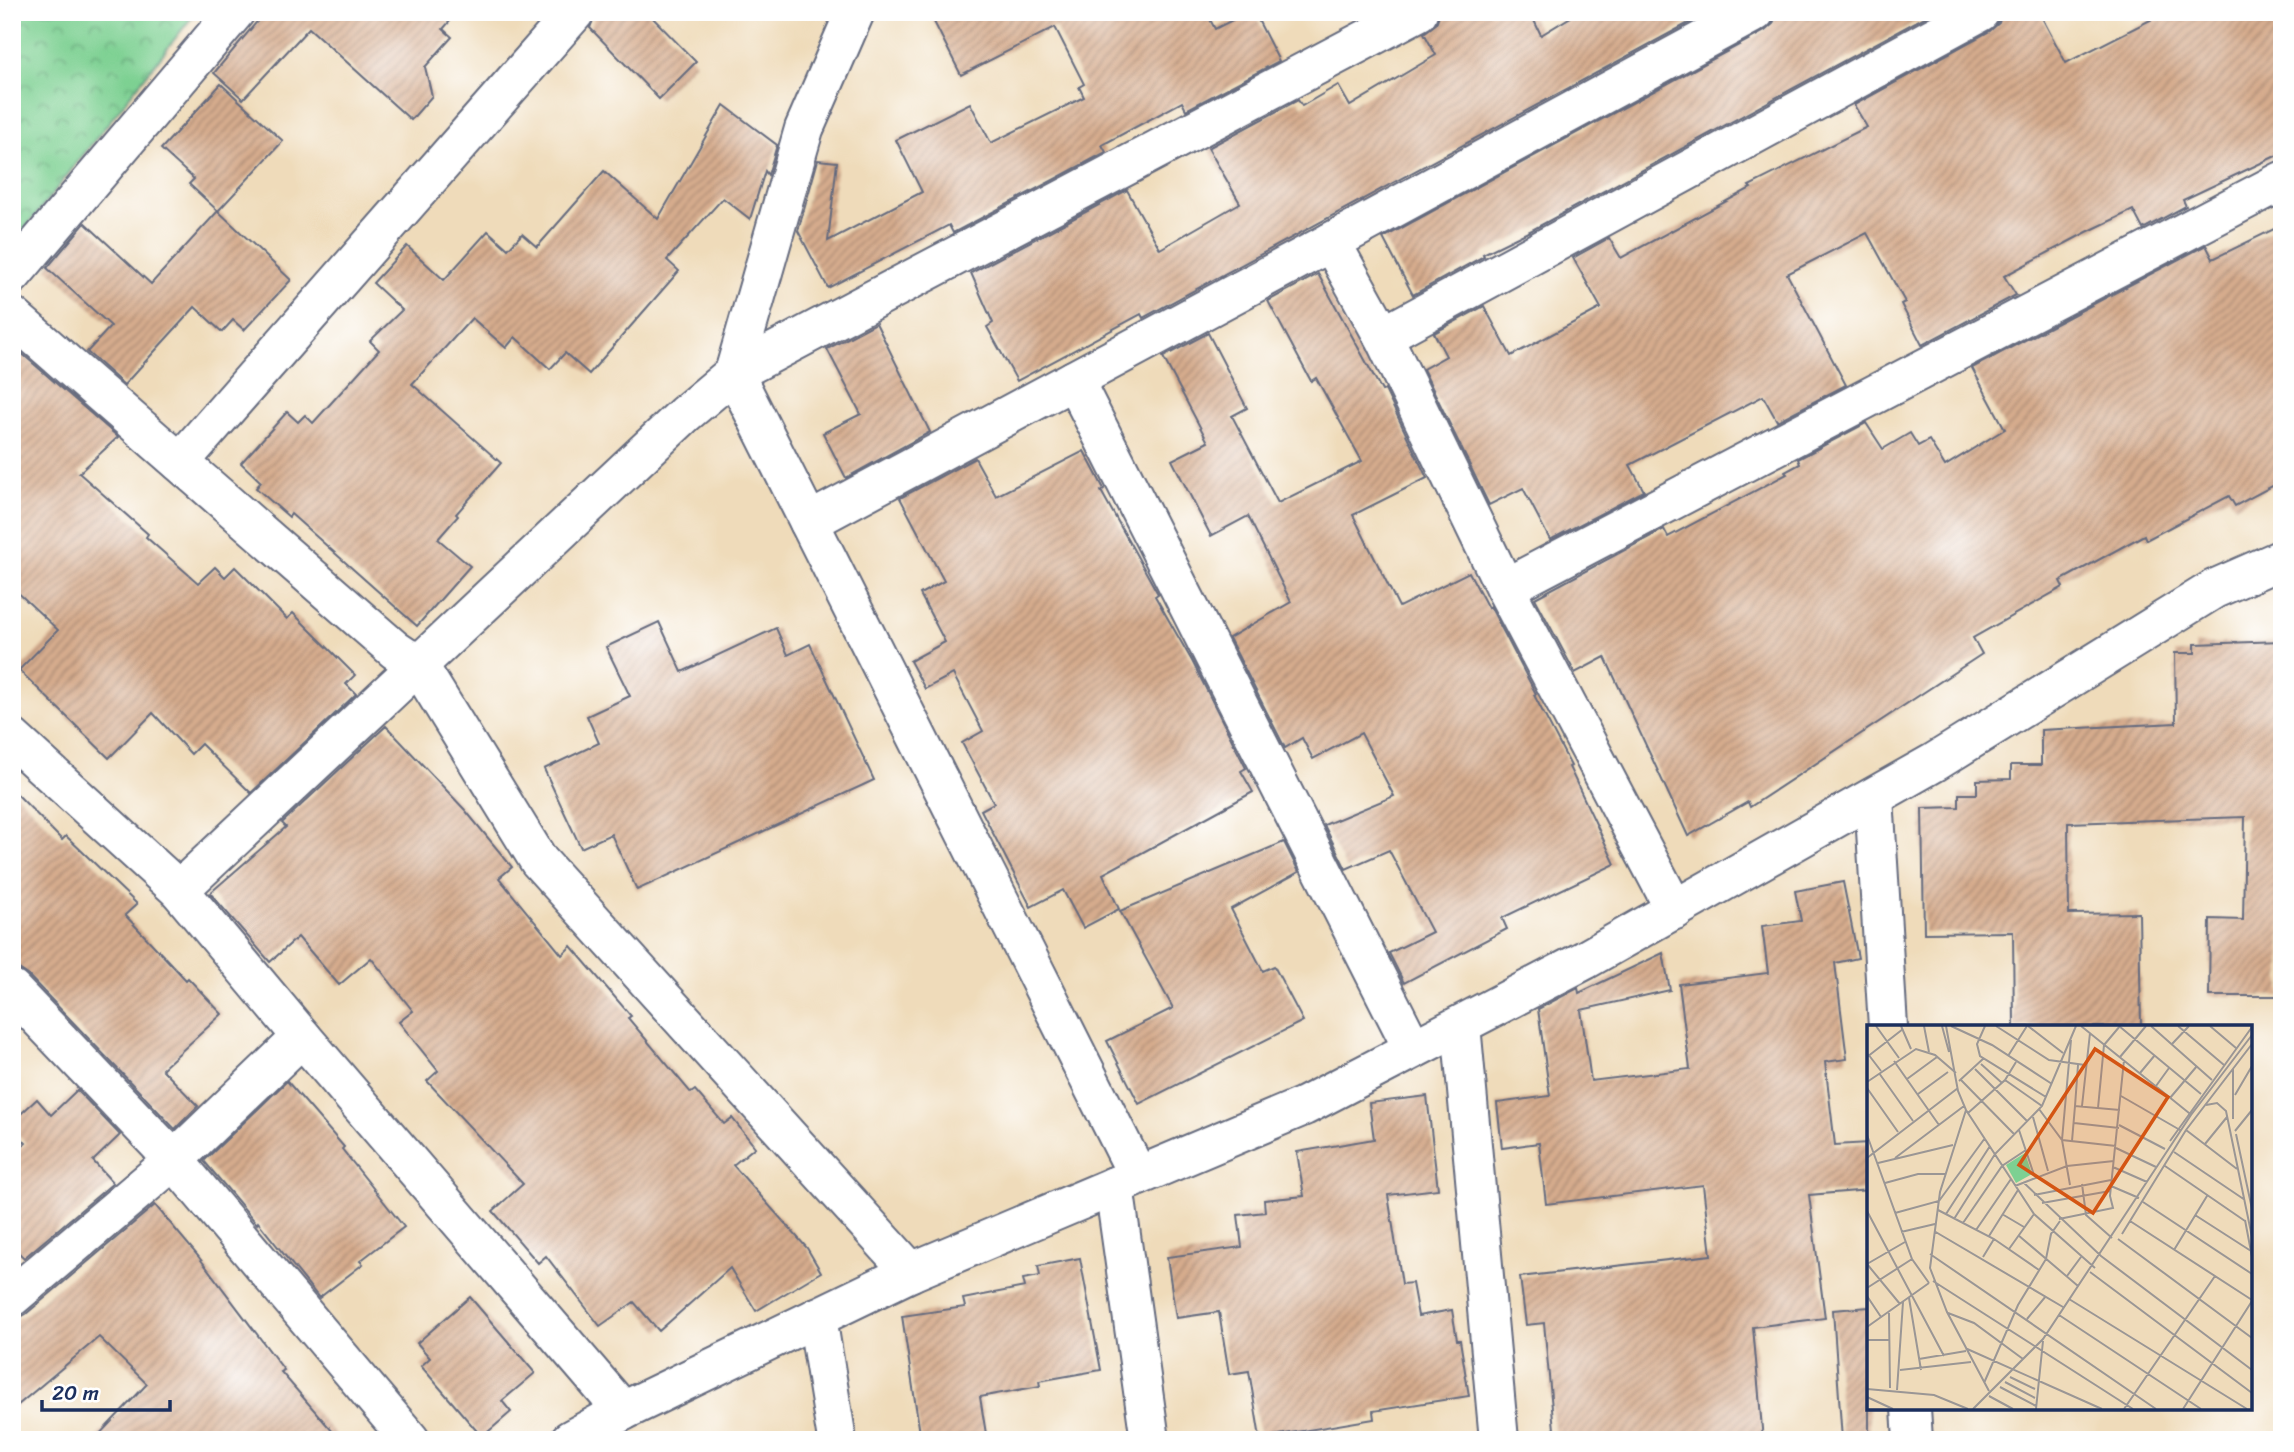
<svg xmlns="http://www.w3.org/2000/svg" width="2294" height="1452" font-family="Sriracha,sans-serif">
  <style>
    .park { fill: url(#park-crowns); stroke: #4c8078; stroke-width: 2 }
    .building { fill: url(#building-hatch) }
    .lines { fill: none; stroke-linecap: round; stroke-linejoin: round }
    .minor-casing { stroke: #656b7e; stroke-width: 42 }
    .minor { stroke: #fff; stroke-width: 38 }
    .inset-road { fill: none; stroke: #9a9695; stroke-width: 2 }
    .view { fill: #d45514; fill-opacity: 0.15; stroke: #d45514; stroke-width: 3.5 }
    .inset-edge { fill: none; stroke: #1b2f5e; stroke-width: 3.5 }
  </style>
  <defs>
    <pattern id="park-crowns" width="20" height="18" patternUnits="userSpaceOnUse" patternTransform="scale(1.75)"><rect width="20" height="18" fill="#7dd092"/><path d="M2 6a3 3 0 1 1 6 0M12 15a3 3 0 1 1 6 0" fill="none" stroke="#66a97a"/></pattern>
    <pattern id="building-hatch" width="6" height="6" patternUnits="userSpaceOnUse" patternTransform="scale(1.75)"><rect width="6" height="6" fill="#d6ac8d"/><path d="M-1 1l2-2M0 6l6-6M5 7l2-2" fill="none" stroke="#ad8c76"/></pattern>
  </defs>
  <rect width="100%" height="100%" fill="#fff"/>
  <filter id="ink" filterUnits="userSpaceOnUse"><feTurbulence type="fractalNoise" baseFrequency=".0143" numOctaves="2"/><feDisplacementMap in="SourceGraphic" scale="14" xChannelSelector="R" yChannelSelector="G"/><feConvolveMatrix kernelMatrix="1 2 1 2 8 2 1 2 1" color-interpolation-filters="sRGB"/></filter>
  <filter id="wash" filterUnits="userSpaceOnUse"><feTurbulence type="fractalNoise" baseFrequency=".00686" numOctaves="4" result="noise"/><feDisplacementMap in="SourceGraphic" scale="28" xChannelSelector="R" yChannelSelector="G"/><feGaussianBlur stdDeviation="1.57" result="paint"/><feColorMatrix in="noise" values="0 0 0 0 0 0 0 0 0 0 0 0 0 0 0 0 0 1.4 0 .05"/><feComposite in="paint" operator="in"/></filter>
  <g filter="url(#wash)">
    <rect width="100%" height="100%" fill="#efdbba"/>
    <path class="park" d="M12,12H196L12,245Z"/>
    <g id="blocks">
      <g class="building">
        <path d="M265,12H458L443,29L452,37L425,67L432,96L411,120L309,28L243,99L214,73Z"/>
        <path d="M596,12H647L696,62L659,99L590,28Z"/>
        <path d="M929,12H1206L1215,29L1248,12H1254L1279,61L1186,110L1182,102L1102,145L1106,152L953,233L949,225L828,288L798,231L818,160L837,162L828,241L922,192L896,140L970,103L991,143L1084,97L1079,87L1084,84L1055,27L961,75Z"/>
        <path d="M1440,12H1530L1541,35L1579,12H1709L1143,318L1141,314L1017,381L987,327L993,323L971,273L1127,190L1160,249L1240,203L1208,148L1298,100L1302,106L1338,85L1350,106L1436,55L1424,33L1436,24Z"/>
        <path d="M1777,12H1934L1532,230L1483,254L1484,256L1413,295L1383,238L1765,31L1773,24Z"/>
        <path d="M2002,12H2039L2066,63L2166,12H2282V153L2183,200L2186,206L2143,229L2133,210L2087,232L2004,276L2016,295L1922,345L1901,304L1905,302L1867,233L1787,274L1846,385L1777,421L1763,396L1630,465L1644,491L1550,540L1523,488L1489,505L1423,369L1446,356L1434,333L1484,306L1511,356L1601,308L1573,258L1609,238L1621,258L1751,188L1749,186L1867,127L1854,105L1990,31L1999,23Z"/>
        <path d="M221,84L283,141L218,211L291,280L244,330L233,320L222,332L195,307L124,385L87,352L111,326L47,268L85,223L151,284L218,211L189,184L194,179L161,149Z"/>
        <path d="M724,105L777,145L768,175L765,171L750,219L723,198L667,260L679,271L589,374L565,353L550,369L515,337L506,348L472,318L412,384L501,463L456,514L458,516L438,539L470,566L417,626L291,514L289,517L256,488L261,482L241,463L287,412L298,422L305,415L313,423L379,350L370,341L402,310L373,283L407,246L444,280L488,231L508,249L522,234L537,247L604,171L658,219Z"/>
        <path d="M2282,225V481L2235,506L2229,496L2146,540L2144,535L2060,581L2063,587L1973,638L1982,654L1750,807L1748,802L1688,836L1605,657L1575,673L1535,598L1664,529L1668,537L1787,474L1785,472L1800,464L1798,459L1866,423L1883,449L1910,433L1918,446L1929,440L1945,466L2005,429L1972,368L2206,245L2213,259Z"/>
        <path d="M1318,274L1382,391L1385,390L1427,478L1353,515L1399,607L1469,572L1488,608L1490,606L1536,694L1534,695L1571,766L1569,767L1615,864L1502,918L1507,929L1404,983L1389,953L1432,932L1389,850L1346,869L1324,825L1394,796L1361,733L1313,759L1302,738L1285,748L1229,638L1291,602L1248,516L1211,536L1172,460L1208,442L1163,357L1208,333L1247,408L1232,416L1278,503L1362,461L1316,378L1311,381L1268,301Z"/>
        <path d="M876,323L930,432L846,478L823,433L861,414L827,349Z"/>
        <path d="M12,345L118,437L79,473L148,534L146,537L198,583L215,567L225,577L235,567L287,619L293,613L355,675L346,684L356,694L251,793L201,744L191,754L153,713L109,758L19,670L58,630L12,587Z"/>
        <path d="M1084,451L1104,489L1101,491L1158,594L1155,596L1192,661L1246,768L1241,771L1253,792L1103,874L1119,909L1083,928L1063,890L1031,907L981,810L994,803L962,743L983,731L953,674L925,689L910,661L945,642L920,594L944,581L900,498L975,458L996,496Z"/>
        <path d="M659,622L682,672L776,628L788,655L810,644L874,780L637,890L611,834L581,848L544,769L599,743L587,716L630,696L606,647Z"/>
        <path d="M2282,641L2281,996H2209L2210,919L2243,920L2245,817L2068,823L2069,914L2139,913L2141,1027H2014L2013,932L1924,933L1922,808L1959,807V794H1977V780L2011,779V765H2041V730L2176,723L2175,653H2195V644Z"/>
        <path d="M386,726L465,810L512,867L499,878L562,955L571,946L631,1016L628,1018L691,1093L695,1090L724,1124L732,1118L755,1147L733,1165L807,1248L821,1272L756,1311L730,1268L659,1331L634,1302L600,1326L546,1256L538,1263L493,1211L523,1184L427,1081L438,1071L399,1022L413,1011L371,958L339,985L298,937L270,962L210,893L286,827L282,823Z"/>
        <path d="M12,789L62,840L66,836L137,904L125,915L186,980L188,978L222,1014L162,1069L198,1106L175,1129L28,975L19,969H12Z"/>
        <path d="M1284,842L1299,872L1231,909L1263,971L1274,966L1303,1021L1139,1104L1107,1041L1173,1008L1120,911Z"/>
        <path d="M1843,882L1858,958L1835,963L1847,1059L1825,1062L1835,1145L1869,1143V1190L1809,1195L1825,1318L1753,1327L1763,1440H1555L1544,1323L1526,1325L1520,1277L1711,1255L1703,1185L1546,1204L1539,1143L1502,1148L1497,1103L1550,1096L1538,1009L1578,988L1579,993L1663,953L1670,990L1581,1010L1591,1081L1690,1069L1679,984L1768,973L1762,926L1801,921L1795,891Z"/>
        <path d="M287,1081L344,1147L342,1149L404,1227L360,1261L363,1264L319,1298L258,1222L257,1224L204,1161Z"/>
        <path d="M77,1090L120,1135L93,1161L113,1183L24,1258L12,1246V1156L26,1143L12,1128V1122L37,1099L51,1115Z"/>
        <path d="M1427,1096L1438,1189L1388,1195L1402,1284L1412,1283L1418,1316L1452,1310L1457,1340H1460L1469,1396L1373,1411L1374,1419L1260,1438L1249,1371L1229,1374L1219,1312L1176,1318L1167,1257L1242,1247L1238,1215L1265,1212L1264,1200L1304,1196L1297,1152L1374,1139L1369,1103Z"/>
        <path d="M155,1205L198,1256L284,1370L281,1372L340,1440H94L147,1384L99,1337L12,1410V1322L26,1314Z"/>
        <path d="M1080,1258L1101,1370L1039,1381L1040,1386L980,1397L987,1440H921L902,1316L965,1307L963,1299L1025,1287L1023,1279L1040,1276L1038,1266Z"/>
        <path d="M470,1297L535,1373L502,1401L511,1412L482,1437L421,1366L430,1358L417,1343Z"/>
        <path d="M1869,1307V1439L1842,1440L1833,1310Z"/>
      </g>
    </g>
  </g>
  <g filter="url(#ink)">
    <use href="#blocks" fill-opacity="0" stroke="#656b7e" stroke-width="2"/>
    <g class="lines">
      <defs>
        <g id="minor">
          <path d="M855,12L804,129L734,373L1138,1176"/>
          <path d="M1331,242L1755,12"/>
          <path d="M12,275L235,12"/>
          <path d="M12,316L395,650L419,666L539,861L911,1272"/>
          <path d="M1383,336L1980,12"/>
          <path d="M1074,380L1413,1049"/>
          <path d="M180,462L575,12"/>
          <path d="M809,522L1331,242L1383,336L1505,588L1675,910"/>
          <path d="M1505,588L2282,181"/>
          <path d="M12,738L179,890L302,1037L623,1411"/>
          <path d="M1874,797L1888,1027"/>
          <path d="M179,890L685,414L734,373L1418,12"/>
          <path d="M12,990L174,1160L410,1440"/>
          <path d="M1461,1025L1499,1440"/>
          <path d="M1114,1186L1150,1440"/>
          <path d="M12,1297L174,1160L302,1037"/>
          <path d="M817,1317L837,1440"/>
          <path d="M1911,1408L1913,1440"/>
          <path d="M570,1440L623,1411L911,1272L1304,1106L1585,960L1935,762L2214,589L2282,559"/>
        </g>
      </defs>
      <use href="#minor" class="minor-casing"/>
      <use href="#minor" class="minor"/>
    </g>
  </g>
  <g transform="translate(1867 1025)">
    <rect width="385" height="385" fill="#efdbba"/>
    <path d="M158,128L165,149L149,158L139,140Z" fill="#7dd092"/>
    <path class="inset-road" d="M9,1L32,33M34,1L44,24M57,1L62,27M75,1L82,27M79,1L91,66L99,85L167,189L228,243M84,1L125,20L185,59M118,1L110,19L113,31L179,72M129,1L182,35L218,40M161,1L196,28M214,1L322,88M252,1L334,69M284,1L345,55M311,1L357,40M343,1L369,23M305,19L322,1M1,29L14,46M141,31L160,1M0,32L36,4M253,32L279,1M27,36L72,100M114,39L135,58M108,44L160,96M12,48L46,96M273,48L288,30M40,54L70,32M94,55L147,109M138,55L175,81M92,56L117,33M0,57L49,24L68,30L89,48M289,61L302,43M0,63L31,107M51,69L81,47M368,70L385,41M254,71L313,105M303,73L330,41M339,80L350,78L359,86L385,212M208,81L211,40M215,81L223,8M231,83L237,20L253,1M172,84L195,115L249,121M99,85L73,167L63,243L80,287L122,366M101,88L138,55L149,37M166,92L181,146M366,94V44M207,98L252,103M252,100L298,124M152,105L167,150M319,105L370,144M368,106L385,85M369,109L385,184M0,110L45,234L62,258M205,116L208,81L253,85M303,116L385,2M338,119L360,92M249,123L289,142M307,127L378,175M0,133L91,63M28,133L97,81M11,138L86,120M298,141L378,196M246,142L280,157M156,157L234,231L385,345M18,158L51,149H78M215,159L219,190L245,213M203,160L195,115L204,15M148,161L200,141L247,136M244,161L272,173M167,170L244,155M276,177L385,249M175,178L243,166M71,185L127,214L172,245M0,186L77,331M28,188L72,176L118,113M79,189L123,121M135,189L157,202M328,190L384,226M87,194L128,129L175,81L209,1M192,194L246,183L243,171L257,35M378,195L385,232M263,196L385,275M96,198L135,141L159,125M109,205L144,154M67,206L196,282M34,207L68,199M255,209L319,105L385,19M151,210L211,261M122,211L151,165M251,214L385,313M142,224L167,189M307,225L340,171M63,229L289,384M116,232L127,214M0,239L33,279M0,239L38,217M223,247L385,368M200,251L214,232M66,256L266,384M0,263L45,234M0,271L14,292M42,273L54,345M202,274L380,384M22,288L23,363M81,288L107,298L156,334M192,290L334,384M160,294L179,271M0,302L62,258M0,315H22M98,323L235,384M52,334L99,326M33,345L104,337M143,352L168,364M138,357L168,373M117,358L151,280L179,234L184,209L193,196M133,362L169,381M0,364L67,370L101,384M30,365L36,277M122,371L146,384M0,372L26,384M106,384L176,314L324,90L385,10M169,384L176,316M257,384L348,251M316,384L385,276"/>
    <path class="view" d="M228,24L301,72L226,188L152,140Z"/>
    <rect width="385" height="385" class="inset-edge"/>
  </g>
  <rect width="2294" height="1452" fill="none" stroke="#fff" stroke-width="42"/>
  <path d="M42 1400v10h128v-10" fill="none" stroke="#1b2f5e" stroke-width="3.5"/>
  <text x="52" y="1400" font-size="21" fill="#1b2f5e" stroke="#ffffff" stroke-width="5" paint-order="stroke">20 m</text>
</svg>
